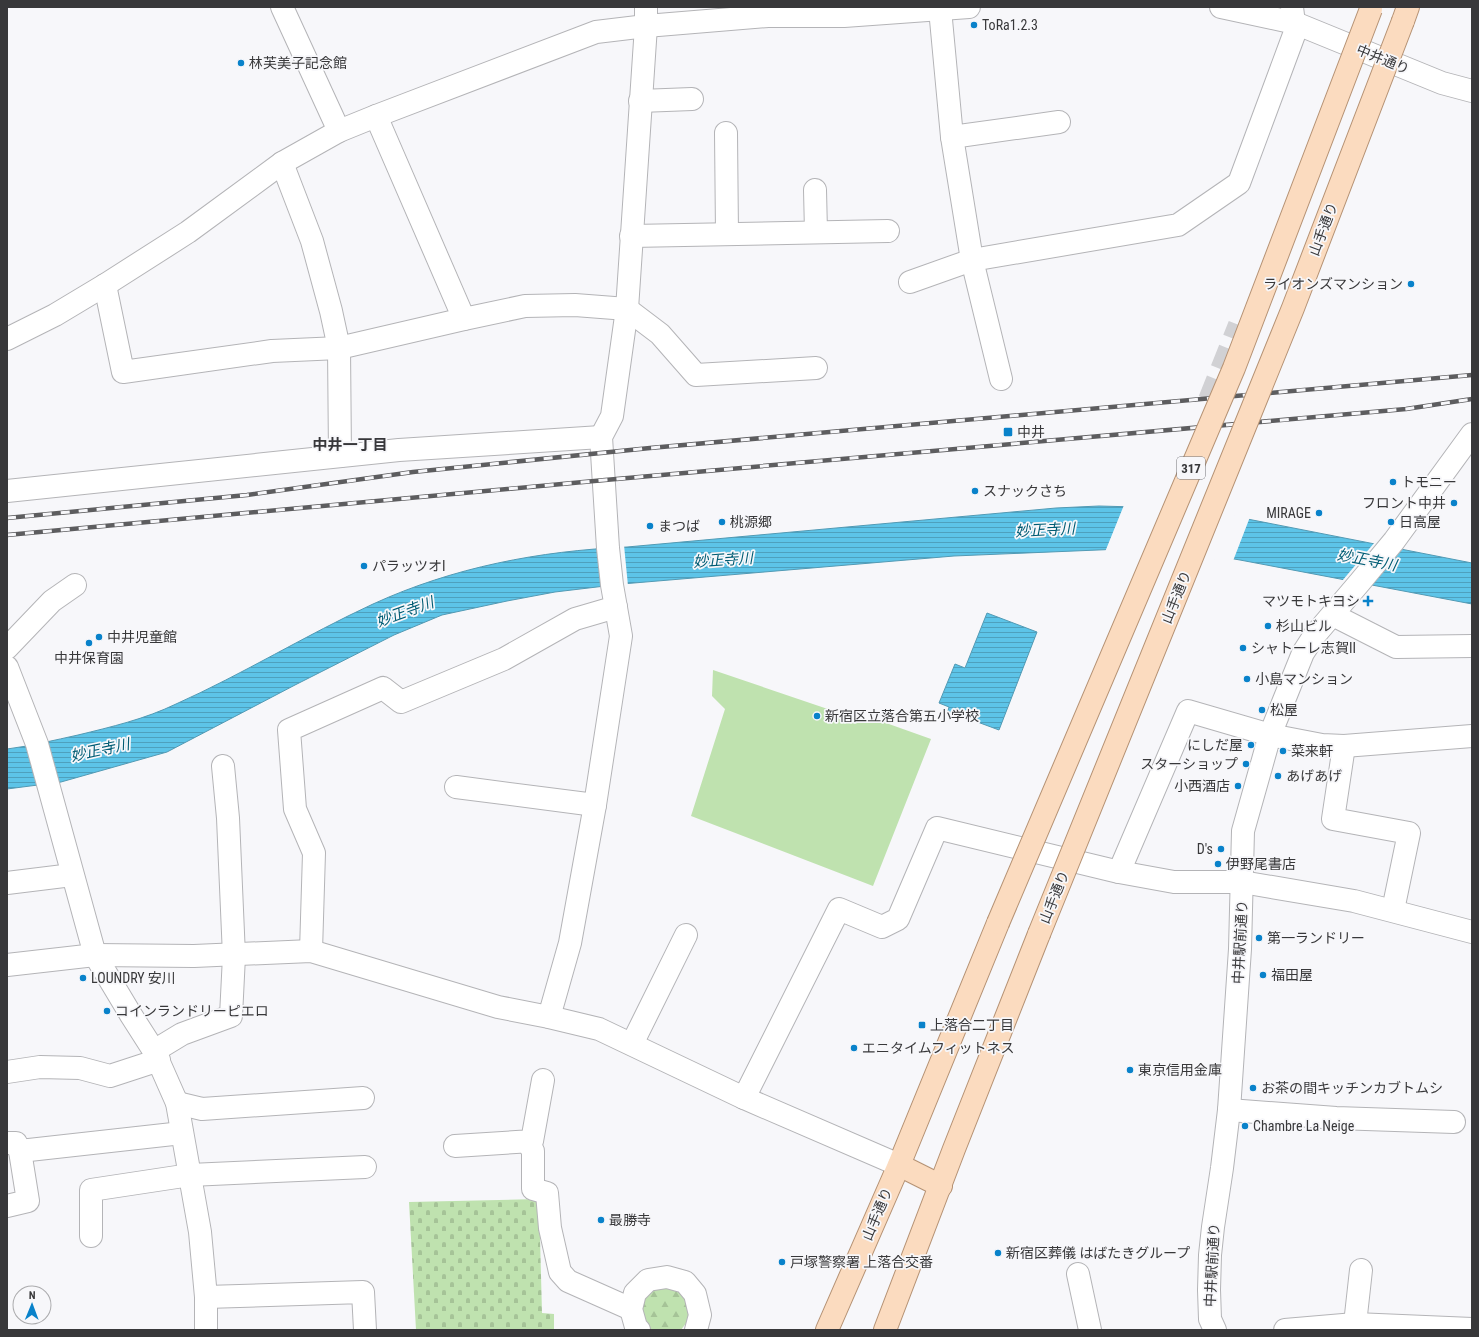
<svg xmlns="http://www.w3.org/2000/svg" width="1479" height="1337" font-family="'Roboto Condensed','Noto Sans JP',sans-serif">
  <style>
    .forest { fill: url(#forest-firs) }
    .cemetery { fill: url(#cemetery-stones) }
    .pitch { fill: #bfe2af }
    .water { fill: url(#water-rules); stroke: #529ab4 }
    .pier { fill: #f7f7fa }
    .lines { fill: none; stroke-linecap: round; stroke-linejoin: round }
    .highway-tunnel { stroke: #d1d1d4; stroke-width: 22; stroke-dasharray: 22 11; stroke-linecap: butt }
    .minor-casing { stroke: #b4b4b7; stroke-width: 24 }
    .major-casing { stroke: #b59274; stroke-width: 24 }
    .minor { stroke: #fff; stroke-width: 22 }
    .major { stroke: #fbdbbf; stroke-width: 22 }
    .rail-casing { stroke: #5d5d5f; stroke-width: 4.5 }
    .rail { stroke: #f7f7fa; stroke-width: 3; stroke-dasharray: 9; stroke-linecap: butt }
    .major-bridge-casing { stroke: #b59274; stroke-width: 24; stroke-linecap: butt }
    .major-bridge { stroke: #fbdbbf; stroke-width: 22 }
    .poi-dot { fill: #0982ca; stroke: #f7f7fa; stroke-width: 1.5 }
    .labels { text-anchor: middle; dominant-baseline: central; stroke-width: 3.5; stroke-linejoin: round; paint-order: stroke }
    .shield { fill: #f7f7fa; stroke: #717174; stroke-width: 1 }
    .shield-label { font-size: 13px; font-weight: bold; fill: #38383a }
    .poi-label { font-size: 14px; fill: #38383a; stroke: #f7f7fa; text-anchor: start }
    .street-label { font-size: 14px; fill: #38383a; stroke: #f7f7fa }
    .neighbourhood-label { font-size: 15px; font-weight: bold; fill: #37373a; stroke: #f7f7fa }
    .water-label { font-size: 15px; font-style: italic; fill: #005c74; stroke: #f7f7fa }
  </style>
  <defs>
    <pattern id="forest-firs" width="22" height="20" patternUnits="userSpaceOnUse"><rect width="22" height="20" fill="#bfe2af"/><path d="M5 1l3.5 6h-7zM16 11l3.5 6h-7z" fill="#a5c397"/></pattern>
    <pattern id="cemetery-stones" width="16" height="16" patternUnits="userSpaceOnUse"><rect width="16" height="16" fill="#bfe2af"/><path d="M2 7V4a2 2 0 0 1 4 0v3zM10 15v-3a2 2 0 0 1 4 0v3z" fill="#a5c397"/></pattern>
    <pattern id="water-rules" width="6" height="5" patternUnits="userSpaceOnUse"><rect width="6" height="5" fill="#5dc4e8"/><path d="M0 2.5h6" fill="none" stroke="#4ea0bd"/></pattern>
  </defs>
  <rect width="100%" height="100%" fill="#f7f7fa"/>
  <path class="forest" d="M661,1287L676,1289L687,1300L690,1316L686,1323L681,1330H650C635,1314 640,1294 661,1287Z"/>
  <path class="cemetery" d="M539,1199L542,1313L554,1314V1330H416L409,1202Z"/>
  <path class="pitch" d="M713,670L869,723L872,718L931,739L873,886L691,816L725,709L712,696Z"/>
  <g class="water">
    <path d="M1099,506L1136,507L1232,516L1472,563V604L1240,560L1217,556L1122,549L954,556L622,584L555,592L507,601L442,615L394,635L295,685L167,752L61,782L7,789V749C31,746 55,740 78,735C111,727 145,719 176,704C243,674 306,635 373,604C454,567 539,551 627,547L1056,508Z"/>
    <path d="M987,613L1037,632L999,730L948,711L949,707L939,703L955,664L965,668Z"/>
  </g>
  <g class="pier">
    <path d="M1124,505L1160,506L1250,517L1233,561L1122,551L1105,552Z"/>
    <path d="M1375,542L1404,547L1371,586L1342,581Z"/>
    <path d="M624,545L628,586L603,588L599,546Z"/>
  </g>
  <g class="lines">
    <path class="highway-tunnel" d="M1209,400L1239,325"/>
    <defs>
      <g id="minor">
        <path d="M282,7L339,131"/>
        <path d="M1221,7L1295,23L1442,83L1472,91"/>
        <path d="M940,9L952,137L972,260L1001,379"/>
        <path d="M640,101L692,99"/>
        <path d="M376,116L464,319"/>
        <path d="M726,133L727,234"/>
        <path d="M952,137L1059,122"/>
        <path d="M282,163L312,241L331,311L339,348L340,456"/>
        <path d="M815,190L816,232"/>
        <path d="M631,236L888,231"/>
        <path d="M910,282L972,260L1178,225L1239,183L1295,32L1292,7"/>
        <path d="M105,285L123,372L272,351L339,348L464,319L525,306L575,305L627,309L660,334L696,375L816,368"/>
        <path d="M7,339L55,315L105,285L188,232L282,163L339,131L376,116L596,32L646,26L768,16H844L969,7"/>
        <path d="M7,491L399,450L601,437"/>
        <path d="M1333,615L1396,647L1472,646"/>
        <path d="M7,648L52,601L75,585"/>
        <path d="M7,667L37,744L95,955L131,1015L154,1051L177,1103L200,1232L206,1297V1330"/>
        <path d="M1344,746L1333,819L1409,833L1393,910"/>
        <path d="M456,787L595,805"/>
        <path d="M1119,872L1188,711L1270,735L1322,745L1344,746L1472,736"/>
        <path d="M7,883L72,875"/>
        <path d="M311,951L314,853L295,809L289,730L383,688L401,702L504,659L575,619L616,607"/>
        <path d="M7,965L95,955L194,956L311,951L498,1007L549,1017L599,1029L744,1098L899,1165"/>
        <path d="M549,1017L570,943L595,805L621,636L612,585L608,548L601,437L612,416L627,309L646,26V7"/>
        <path d="M632,1044L686,935"/>
        <path d="M154,1051L182,1034L231,1016L234,956L228,818L223,766"/>
        <path d="M7,1072L40,1067L80,1068L110,1076L159,1060"/>
        <path d="M744,1098L839,909L882,927L898,919L937,828L1119,872L1174,882H1242L1354,901L1472,932"/>
        <path d="M177,1103L202,1109L363,1098"/>
        <path d="M1229,1110L1336,1118L1454,1122"/>
        <path d="M527,1141L533,1151V1189L547,1193L550,1228L560,1272L568,1281L631,1309"/>
        <path d="M7,1143H16L20,1151L182,1133"/>
        <path d="M455,1146L532,1141L543,1080"/>
        <path d="M7,1206L28,1201L20,1151"/>
        <path d="M91,1236V1190L190,1175L365,1167"/>
        <path d="M1078,1274L1090,1330"/>
        <path d="M206,1297L363,1292L365,1330"/>
        <path d="M1355,1324L1361,1270"/>
        <path d="M639,1330L636,1327L631,1309L635,1293L648,1280L667,1277L685,1282L695,1294L700,1315L696,1330"/>
        <path d="M1215,1330L1210,1319L1209,1290L1210,1255L1213,1227L1222,1168L1229,1110L1240,949L1243,831L1270,735L1303,653L1314,636L1360,582L1394,541L1472,434"/>
        <path d="M1285,1330L1355,1324L1472,1329"/>
      </g>
      <g id="major">
        <path d="M1403,21L1408,7"/>
        <path d="M899,1165L941,1186"/>
        <path d="M827,1330L899,1165L998,923"/>
        <path d="M885,1330L954,1149L1039,934"/>
      </g>
    </defs>
    <use href="#minor" class="minor-casing"/>
    <use href="#major" class="major-casing"/>
    <use href="#minor" class="minor"/>
    <use href="#major" class="major"/>
    <defs>
      <g id="rail">
        <path d="M7,518L247,495L413,472L650,448L1472,375"/>
        <path d="M7,535L605,480L1406,409L1472,399"/>
      </g>
    </defs>
    <use href="#rail" class="rail-casing"/>
    <use href="#rail" class="rail"/>
    <defs>
      <g id="major-bridge">
        <path d="M998,923L1234,368L1371,9"/>
        <path d="M1039,934L1293,308L1403,21"/>
      </g>
    </defs>
    <use href="#major-bridge" class="major-bridge-casing"/>
    <use href="#major-bridge" class="major-bridge"/>
  </g>
  <g class="poi-dot">
    <circle cx="974" cy="25" r="4"/>
    <circle cx="241" cy="63" r="4"/>
    <circle cx="1411" cy="284" r="4"/>
    <rect x="1003" y="427" width="10" height="10" rx="2"/>
    <circle cx="1393" cy="482" r="4"/>
    <circle cx="975" cy="491" r="4"/>
    <circle cx="1454" cy="503" r="4"/>
    <circle cx="1319" cy="513" r="4"/>
    <circle cx="722" cy="522" r="4"/>
    <circle cx="1391" cy="522" r="4"/>
    <circle cx="650" cy="526" r="4"/>
    <circle cx="364" cy="566" r="4"/>
    <path d="M1366 595h4v4h4v4h-4v4h-4v-4h-4v-4h4z"/>
    <circle cx="1268" cy="626" r="4"/>
    <circle cx="99" cy="637" r="4"/>
    <circle cx="89" cy="643" r="4"/>
    <circle cx="1243" cy="648" r="4"/>
    <circle cx="1247" cy="679" r="4"/>
    <circle cx="1262" cy="710" r="4"/>
    <circle cx="817" cy="716" r="4"/>
    <circle cx="1251" cy="745" r="4"/>
    <circle cx="1283" cy="751" r="4"/>
    <circle cx="1246" cy="764" r="4"/>
    <circle cx="1278" cy="776" r="4"/>
    <circle cx="1238" cy="786" r="4"/>
    <circle cx="1221" cy="849" r="4"/>
    <circle cx="1218" cy="864" r="4"/>
    <circle cx="1259" cy="938" r="4"/>
    <circle cx="1263" cy="975" r="4"/>
    <circle cx="83" cy="978" r="4"/>
    <circle cx="107" cy="1011" r="4"/>
    <rect x="918" y="1021" width="8" height="8" rx="2"/>
    <circle cx="854" cy="1048" r="4"/>
    <circle cx="1130" cy="1070" r="4"/>
    <circle cx="1253" cy="1088" r="4"/>
    <circle cx="1245" cy="1126" r="4"/>
    <circle cx="601" cy="1220" r="4"/>
    <circle cx="998" cy="1253" r="4"/>
    <circle cx="782" cy="1262" r="4"/>
  </g>
  <g class="labels">
    <rect class="shield" x="1177" y="457" width="28" height="22" rx="3"/>
    <g class="shield-label">
      <text x="1191" y="468">317</text>
    </g>
    <g class="poi-label">
      <text x="982" y="25">ToRa1.2.3</text>
      <text x="249" y="63">林芙美子記念館</text>
      <text x="1403" y="284" text-anchor="end">ライオンズマンション</text>
      <text x="1017" y="432">中井</text>
      <text x="1401" y="482">トモニー</text>
      <text x="983" y="491">スナックさち</text>
      <text x="1446" y="503" text-anchor="end">フロント中井</text>
      <text x="1311" y="513" text-anchor="end">MIRAGE</text>
      <text x="730" y="522">桃源郷</text>
      <text x="1399" y="522">日高屋</text>
      <text x="658" y="526">まつば</text>
      <text x="372" y="566">パラッツオI</text>
      <text x="1360" y="601" text-anchor="end">マツモトキヨシ</text>
      <text x="1276" y="626">杉山ビル</text>
      <text x="107" y="637">中井児童館</text>
      <text x="1251" y="648">シャトーレ志賀II</text>
      <text x="89" y="658" text-anchor="middle">中井保育園</text>
      <text x="1255" y="679">小島マンション</text>
      <text x="1270" y="710">松屋</text>
      <text x="825" y="716">新宿区立落合第五小学校</text>
      <text x="1243" y="745" text-anchor="end">にしだ屋</text>
      <text x="1291" y="751">菜来軒</text>
      <text x="1238" y="764" text-anchor="end">スターショップ</text>
      <text x="1286" y="776">あげあげ</text>
      <text x="1230" y="786" text-anchor="end">小西酒店</text>
      <text x="1213" y="849" text-anchor="end">D's</text>
      <text x="1226" y="864">伊野尾書店</text>
      <text x="1267" y="938">第一ランドリー</text>
      <text x="1271" y="975">福田屋</text>
      <text x="91" y="978">LOUNDRY 安川</text>
      <text x="115" y="1011">コインランドリーピエロ</text>
      <text x="930" y="1025">上落合二丁目</text>
      <text x="862" y="1048">エニタイムフィットネス</text>
      <text x="1138" y="1070">東京信用金庫</text>
      <text x="1261" y="1088">お茶の間キッチンカブトムシ</text>
      <text x="1253" y="1126">Chambre La Neige</text>
      <text x="609" y="1220">最勝寺</text>
      <text x="1006" y="1253">新宿区葬儀 はばたきグループ</text>
      <text x="790" y="1262">戸塚警察署 上落合交番</text>
    </g>
    <g class="street-label">
      <text transform="translate(1383 59) rotate(22)">中井通り</text>
      <text transform="translate(1323 229) rotate(-69)">山手通り</text>
      <text transform="translate(1176 597) rotate(-68)">山手通り</text>
      <text transform="translate(1054 897) rotate(-68)">山手通り</text>
      <text transform="translate(1240 942) rotate(-87)">中井駅前通り</text>
      <text transform="translate(877 1214) rotate(-67)">山手通り</text>
      <text transform="translate(1212 1265) rotate(-87)">中井駅前通り</text>
    </g>
    <g class="neighbourhood-label">
      <text x="350" y="445">中井一丁目</text>
    </g>
    <g class="water-label">
      <text transform="translate(1045 530) rotate(-3)">妙正寺川</text>
      <text transform="translate(723 560) rotate(-4)">妙正寺川</text>
      <text transform="translate(1367 560) rotate(11)">妙正寺川</text>
      <text transform="translate(405 612) rotate(-20)">妙正寺川</text>
      <text transform="translate(100 750) rotate(-12)">妙正寺川</text>
    </g>
  </g>
  <rect width="1479" height="1337" fill="none" stroke="#38383a" stroke-width="16"/>
  <g transform="translate(32 1305) rotate(1)"><circle r="19" fill="#f7f7fa" stroke="#ababad"/>
  <path d="M0-3L7 15L0 10L-7 15Z" fill="#0982ca"/>
  <text y="-6" font-size="11" font-weight="bold" text-anchor="middle" fill="#38383a">N</text>
  </g>
</svg>
